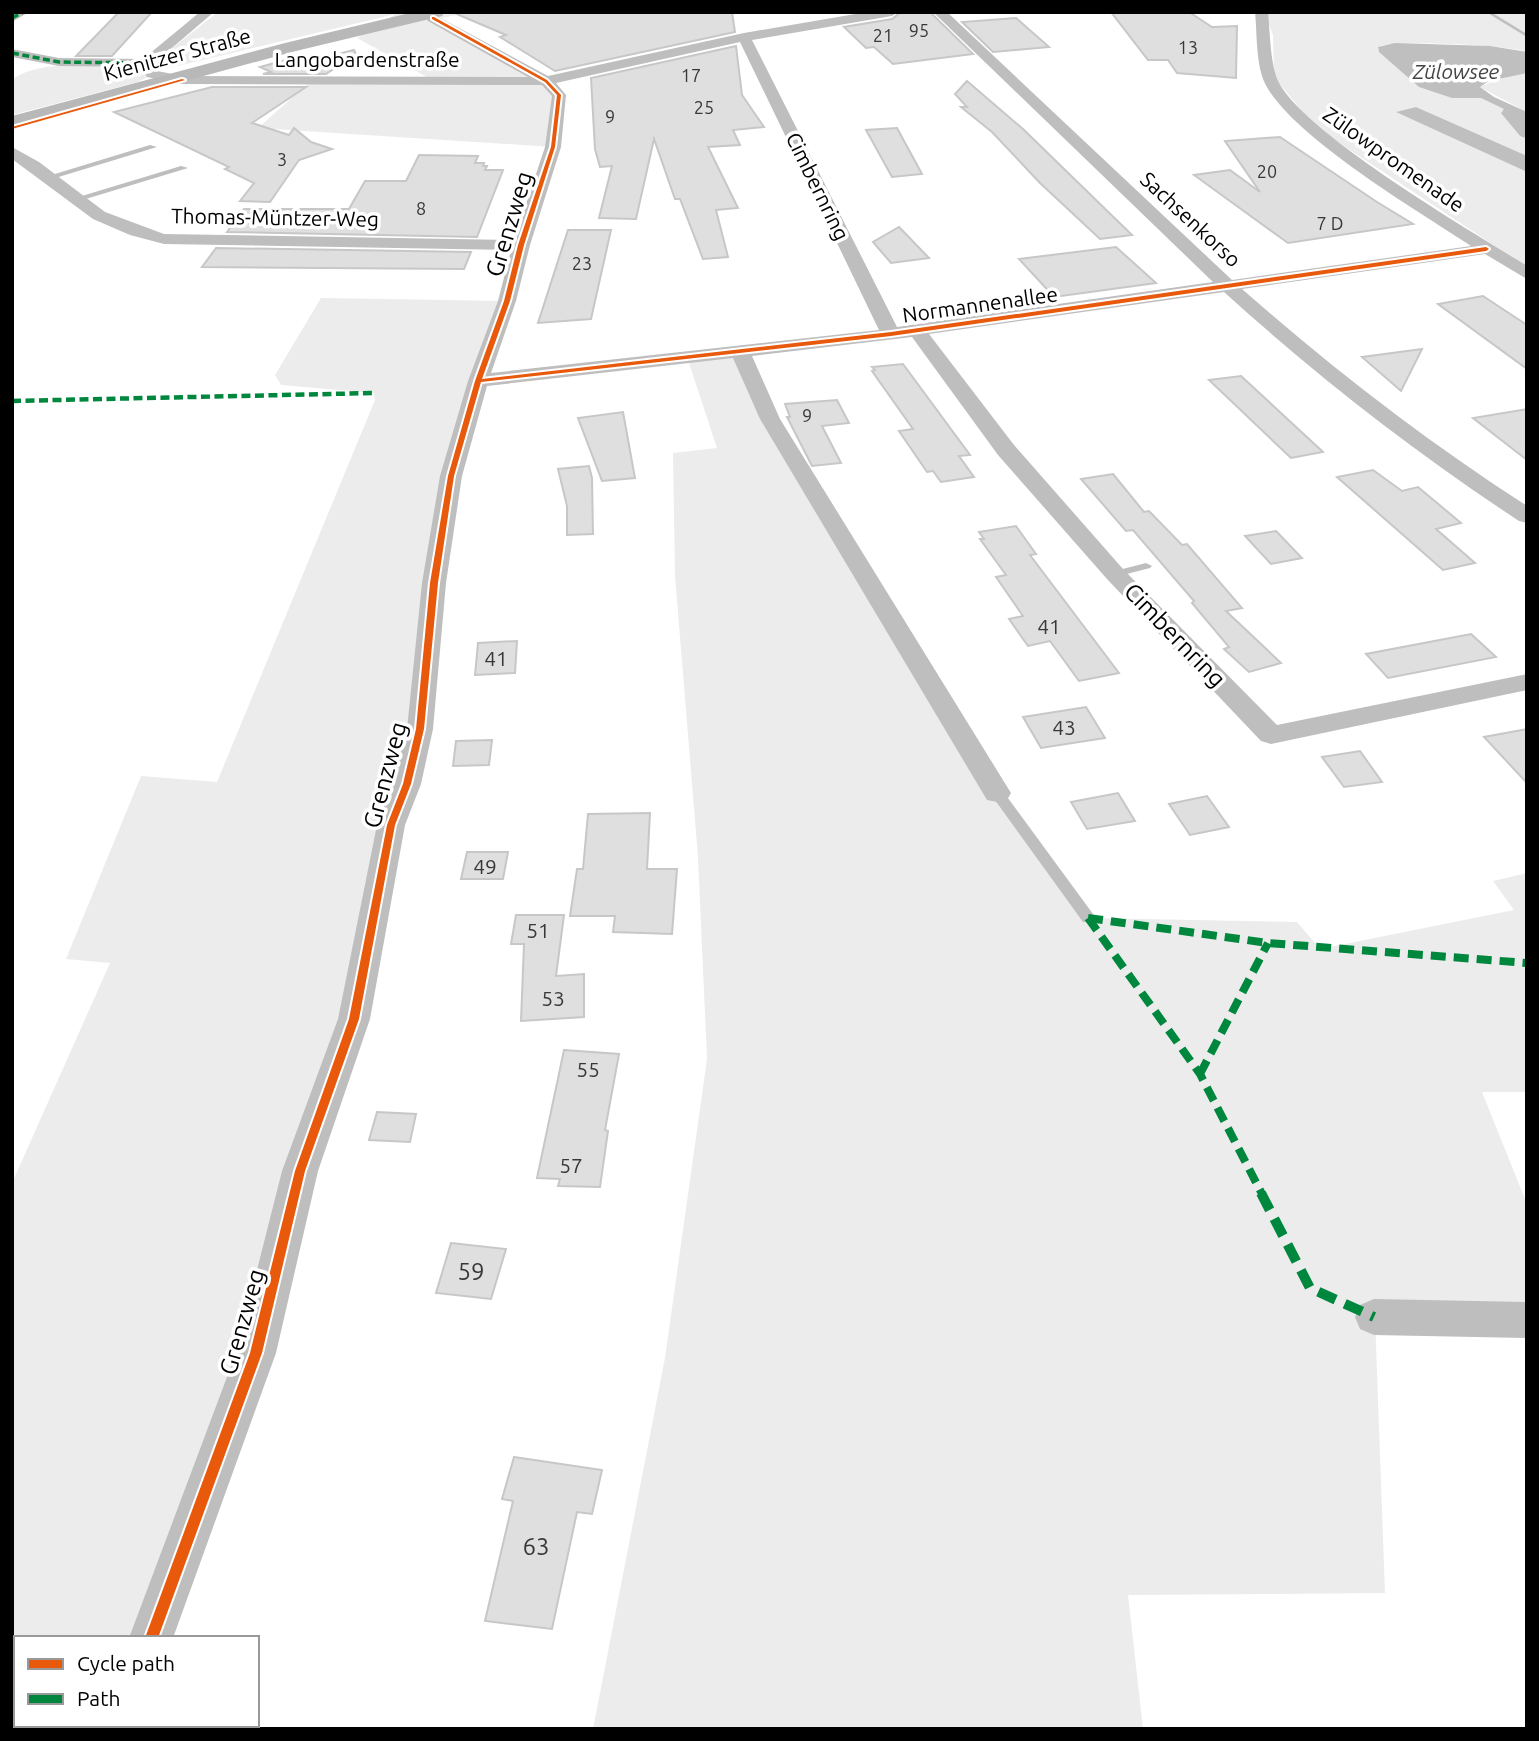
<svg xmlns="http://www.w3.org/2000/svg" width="1539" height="1741" font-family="Ubuntu,sans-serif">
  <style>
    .green { fill: #ececec }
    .water { fill: #bfbfbf }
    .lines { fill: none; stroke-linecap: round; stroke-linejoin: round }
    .stream { fill: #bfbfbf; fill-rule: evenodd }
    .building { fill: #dfdfdf; stroke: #c7c7c7; stroke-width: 2 }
    .lane { fill: #bebebe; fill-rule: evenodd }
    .street { fill: #bebebe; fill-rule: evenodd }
    .secondary { fill: #b8b8b8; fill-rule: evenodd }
    .quiet-far3 { stroke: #00873e; stroke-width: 3.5; stroke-dasharray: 7 3.5; stroke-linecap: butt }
    .quiet-far2 { stroke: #00873e; stroke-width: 4.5; stroke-dasharray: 9 4.5; stroke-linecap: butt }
    .quiet-far1 { stroke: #00873e; stroke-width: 8; stroke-dasharray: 15 8; stroke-linecap: butt }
    .quiet { stroke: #00873e; stroke-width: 10; stroke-dasharray: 19 10; stroke-linecap: butt }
    .cycleway-casing { stroke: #fff; stroke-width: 4 }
    .cycleway { fill: #e8590c; fill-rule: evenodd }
    .labels { text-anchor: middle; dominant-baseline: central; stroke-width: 7; stroke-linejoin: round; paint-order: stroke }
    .far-number-label { font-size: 18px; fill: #383838 }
    .far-street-label { font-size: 21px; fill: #000; stroke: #fff }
    .far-water-label { font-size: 21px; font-style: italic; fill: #444; stroke: #fff }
    .number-label { font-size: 21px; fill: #383838 }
    .street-label { font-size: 24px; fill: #000; stroke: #fff }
    .near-number-label { font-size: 24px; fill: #383838 }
  </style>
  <rect width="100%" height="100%" fill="#fff"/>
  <g class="green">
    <path d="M218,12H470L437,19L559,95L553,147L258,128L312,80H432L357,38L396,14L161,70L138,82L12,115V80C41,56 125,67 163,68L162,56Z"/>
    <path d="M1264,12H1527V52C1509,45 1393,39 1378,47L1379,52L1452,98H1481L1505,109L1501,112L1520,136L1527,139V156L1416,107L1397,112L1527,172V267L1315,127L1274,77L1273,35Z"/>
    <path d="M1527,73V112L1480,87L1505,76Z"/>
    <path d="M321,298L507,301L478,381L426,664L354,1019L151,1638H16V1725H121L120,1729H12V1183L110,963L66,959L141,776L217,782L375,400L374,393L281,385L275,375Z"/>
    <path d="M740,351L983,772L1088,918L1297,922L1320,949L1514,910L1493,881L1527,873V1092H1482L1527,1204V1320L1375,1317L1385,1593L1128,1595L1143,1729H593L665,1358L707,1059L698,857L675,576L673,453L717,448L687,357Z"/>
  </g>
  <g class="water">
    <path d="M1395,43L1490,46L1527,52V73L1489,81L1480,87L1494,97L1527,112V139L1520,136L1501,113L1504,109L1481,98H1452L1419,87L1379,52L1378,47Z"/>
    <path d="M1416,107L1527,156V172L1396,112Z"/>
  </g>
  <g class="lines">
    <path class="stream" d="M1486,12H1491L1527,34V37Z"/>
  </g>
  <g class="building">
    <path d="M119,12H152L112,56H76Z"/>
    <path d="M452,12H732L735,32L555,71L500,37L506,35Z"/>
    <path d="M901,12H930L973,54L893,64L874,47L866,48L844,27L892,19Z"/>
    <path d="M1111,12H1189L1212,27L1237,26L1236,78L1177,73L1168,60H1148Z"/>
    <path d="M1016,18L1049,47L993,52L962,22Z"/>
    <path d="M736,46L742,95L764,127L733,130L740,145L708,147L738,208L716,210L728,257L703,259L680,199H675L654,139L636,219L599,218L612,166L600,167L595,149L591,78Z"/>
    <path d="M354,50L356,54L326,74H263L271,72L260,67L303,55L315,60Z"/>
    <path d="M967,81L1023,129L1132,235L1100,239L1040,183L992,132L961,107H967L955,94Z"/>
    <path d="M212,87H306L252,123L289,135L294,128L311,142L332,149L299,160L270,202L240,201L254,183L225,169L229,167L114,112Z"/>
    <path d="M897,128L922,174L892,177L866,130Z"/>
    <path d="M1280,137L1377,202L1413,224L1288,243L1194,175L1230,170L1260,192L1225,141Z"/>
    <path d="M419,155L478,156L475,163H484L483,166H487L485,170H503L477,237L227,232L244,209H349L365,181H406Z"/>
    <path d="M899,227L929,258L891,263L873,242Z"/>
    <path d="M568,230H611L591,319L538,323Z"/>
    <path d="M1116,247L1156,283L1054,297L1019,259Z"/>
    <path d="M216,248L471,252L464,269L202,267Z"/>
    <path d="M1483,296L1527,325V369L1438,304Z"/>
    <path d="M1422,349L1401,391L1362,357Z"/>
    <path d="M903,364L970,455L959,456L974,477L941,482L933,471L927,472L899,431L913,429L872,371L875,370L872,367Z"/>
    <path d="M1241,376L1323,452L1291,458L1209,380Z"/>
    <path d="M837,400L849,423L822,426L841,463L812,466L787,417H790L785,404Z"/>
    <path d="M1527,409V460L1473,418Z"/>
    <path d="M623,412L635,478L602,481L578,418Z"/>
    <path d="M589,466L592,478L593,534L567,535V506L558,469Z"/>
    <path d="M1373,470L1402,491L1418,487L1461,523L1436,529L1475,563L1443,570L1337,477Z"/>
    <path d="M1113,474L1144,512L1149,511L1182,545L1187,544L1242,608L1226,611L1281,663L1249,672L1224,649L1229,647L1192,603L1194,601L1133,530L1126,531L1081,479Z"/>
    <path d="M1016,526L1036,554L1030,555L1119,673L1079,681L1050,641L1028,646L1009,619L1023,616L996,577L1006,575L980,539H984L979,532Z"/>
    <path d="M1276,531L1302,558L1271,564L1245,536Z"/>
    <path d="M1471,634L1496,657L1388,678L1366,654Z"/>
    <path d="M517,641L515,673L475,675L478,643Z"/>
    <path d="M1086,707L1105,738L1041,748L1023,717Z"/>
    <path d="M1527,729V783L1484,737Z"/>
    <path d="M492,740L489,765L453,766L456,741Z"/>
    <path d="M1360,751L1382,782L1344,787L1322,757Z"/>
    <path d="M1118,793L1135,821L1087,829L1071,802Z"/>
    <path d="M1207,796L1229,827L1190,835L1169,804Z"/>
    <path d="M650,813L647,869H677L672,934L613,932L615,916H570L577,869H583L588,814Z"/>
    <path d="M467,852H508L503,879H461Z"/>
    <path d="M516,915H564L556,976L584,974V1017L521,1021L524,944H511Z"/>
    <path d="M564,1050L619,1054L605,1130L608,1131L600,1187L558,1186L560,1179L537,1178Z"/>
    <path d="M377,1112L416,1114L410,1142L369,1140Z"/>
    <path d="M451,1243L506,1249L491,1299L436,1293Z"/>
    <path d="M514,1457L602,1470L592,1514L577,1512L552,1629L485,1621L513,1501L502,1499Z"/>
  </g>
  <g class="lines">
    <g class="lane">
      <path d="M150,145L157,147L52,179L45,177Z"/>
      <path d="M181,166L188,168L79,201L72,199Z"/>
      <path d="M1146,563L1152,566L1150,568L1115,577L1109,574L1111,572Z"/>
      <path d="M997,789L1002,790L1093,914L1095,918L1093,922H1083L992,796L990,793L992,790Z"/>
    </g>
    <g class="street">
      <path d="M29,12L12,22V13Z"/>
      <path d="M200,12H214L153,64L157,71L183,76L528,77L428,21L426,18L433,14L548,76L744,33L867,12H898L892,16L752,40L897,327L1213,282L933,12H947L1232,280L1471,246C1423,214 1278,129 1262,76C1256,57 1257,32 1255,12H1268C1270,32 1270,57 1276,76C1293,128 1475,233 1527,266V279L1485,254L1242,289C1333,369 1426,441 1527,506V523L1519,521C1413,451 1318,377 1224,292L929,334L1014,445L1123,569L1277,725L1527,674V690L1271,744L1261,741L1107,579L998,455L912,337L752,356L780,419L1011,793L1007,800L997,802L987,800L760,419L733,358L487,386L462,476L446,583L433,729L421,784L405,825L370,1019L318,1171L276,1353L173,1638H129L236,1353L282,1171L338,1019L377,825L393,784L407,729L422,583L440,476L468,381L498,301L511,250L164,244L130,235L93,219L12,159V147L39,162L105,212L164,234L514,240L545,147L552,96L542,85L183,84L147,77L141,67L59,66L12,57V49L59,58L143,59ZM740,42L879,330L491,373L516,301L530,245L561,147L566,95L556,83Z"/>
      <path d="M1374,1299L1527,1302V1338L1374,1335L1360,1329L1355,1317L1360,1305Z"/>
      <path d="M98,1725H144L143,1729H97Z"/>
    </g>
    <path class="secondary" d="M414,12H444L442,16L296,51L12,128V116L285,43Z"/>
    <g class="quiet-far3">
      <path d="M12,18L23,12"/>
      <path d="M12,53L59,62L146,63"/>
    </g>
    <path class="quiet-far2" d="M12,401L374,393"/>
    <g class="quiet-far1">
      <path d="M1088,918L1200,1074L1262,1194"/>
      <path d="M1088,918L1268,943L1527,963"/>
      <path d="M1200,1074L1268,943"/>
    </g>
    <path class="quiet" d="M1261,1193L1310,1288L1374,1317"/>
    <defs>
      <g id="cycleway">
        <path d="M432,17H434L547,80L561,95L555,147L524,245L510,301L482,379L891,332L1486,247L1489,249L1486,251L891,336L481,382L454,476L438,583L424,729L411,784L395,825L359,1019L305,1171L262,1353L158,1638H145L250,1353L295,1171L349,1019L387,825L403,784L416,729L430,583L448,476L475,381L504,301L518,245L551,147L557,95L545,82L432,19Z"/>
        <path d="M182,79L185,80L12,129V127Z"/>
      </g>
    </defs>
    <use href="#cycleway" class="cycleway-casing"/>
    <use href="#cycleway" class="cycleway"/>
  </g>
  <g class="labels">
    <g class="far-number-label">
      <text x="919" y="30">95</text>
      <text x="883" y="35">21</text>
      <text x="1188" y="47">13</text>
      <text x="691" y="75">17</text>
      <text x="704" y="107">25</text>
      <text x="610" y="116">9</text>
      <text x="282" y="159">3</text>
      <text x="1267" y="171">20</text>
      <text x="421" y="208">8</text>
      <text x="1330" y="223">7 D</text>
      <text x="582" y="263">23</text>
      <text x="807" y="415">9</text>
    </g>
    <g class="far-street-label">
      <text transform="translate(177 54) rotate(-15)">Kienitzer Straße</text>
      <text x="367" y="59">Langobardenstraße</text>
      <text transform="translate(1394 159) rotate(35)">Zülowpromenade</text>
      <text transform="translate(818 186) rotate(64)">Cimbernring</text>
      <text transform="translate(275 217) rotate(1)">Thomas-Müntzer-Weg</text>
      <text transform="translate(1191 219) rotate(43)">Sachsenkorso</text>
      <text transform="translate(980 304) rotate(-8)">Normannenallee</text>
    </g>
    <g class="far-water-label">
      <text x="1456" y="71">Zülowsee</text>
    </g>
    <g class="number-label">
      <text x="1049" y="626">41</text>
      <text x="496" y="658">41</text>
      <text x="1064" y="727">43</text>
      <text x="485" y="866">49</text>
      <text x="538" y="930">51</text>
      <text x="553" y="998">53</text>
      <text x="588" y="1069">55</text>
      <text x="571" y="1165">57</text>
    </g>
    <g class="street-label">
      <text transform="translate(509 224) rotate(-73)">Grenzweg</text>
      <text transform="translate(1175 635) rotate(46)">Cimbernring</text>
      <text transform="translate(385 775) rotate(-75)">Grenzweg</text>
      <text transform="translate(242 1322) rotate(-74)">Grenzweg</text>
    </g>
    <g class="near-number-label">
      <text x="471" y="1271">59</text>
      <text x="536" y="1546">63</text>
    </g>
  </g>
  <rect width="1539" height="1741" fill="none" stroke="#000000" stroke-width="28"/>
  <rect x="14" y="1636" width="245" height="91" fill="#ffffff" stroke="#999999" stroke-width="2"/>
  <rect x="28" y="1659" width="35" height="10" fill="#e8590c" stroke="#999999" stroke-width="2"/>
  <text x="77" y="1671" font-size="21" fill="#000000">Cycle path</text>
  <rect x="28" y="1694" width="35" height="10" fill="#00873e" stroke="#999999" stroke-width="2"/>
  <text x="77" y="1706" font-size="21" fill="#000000">Path</text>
</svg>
